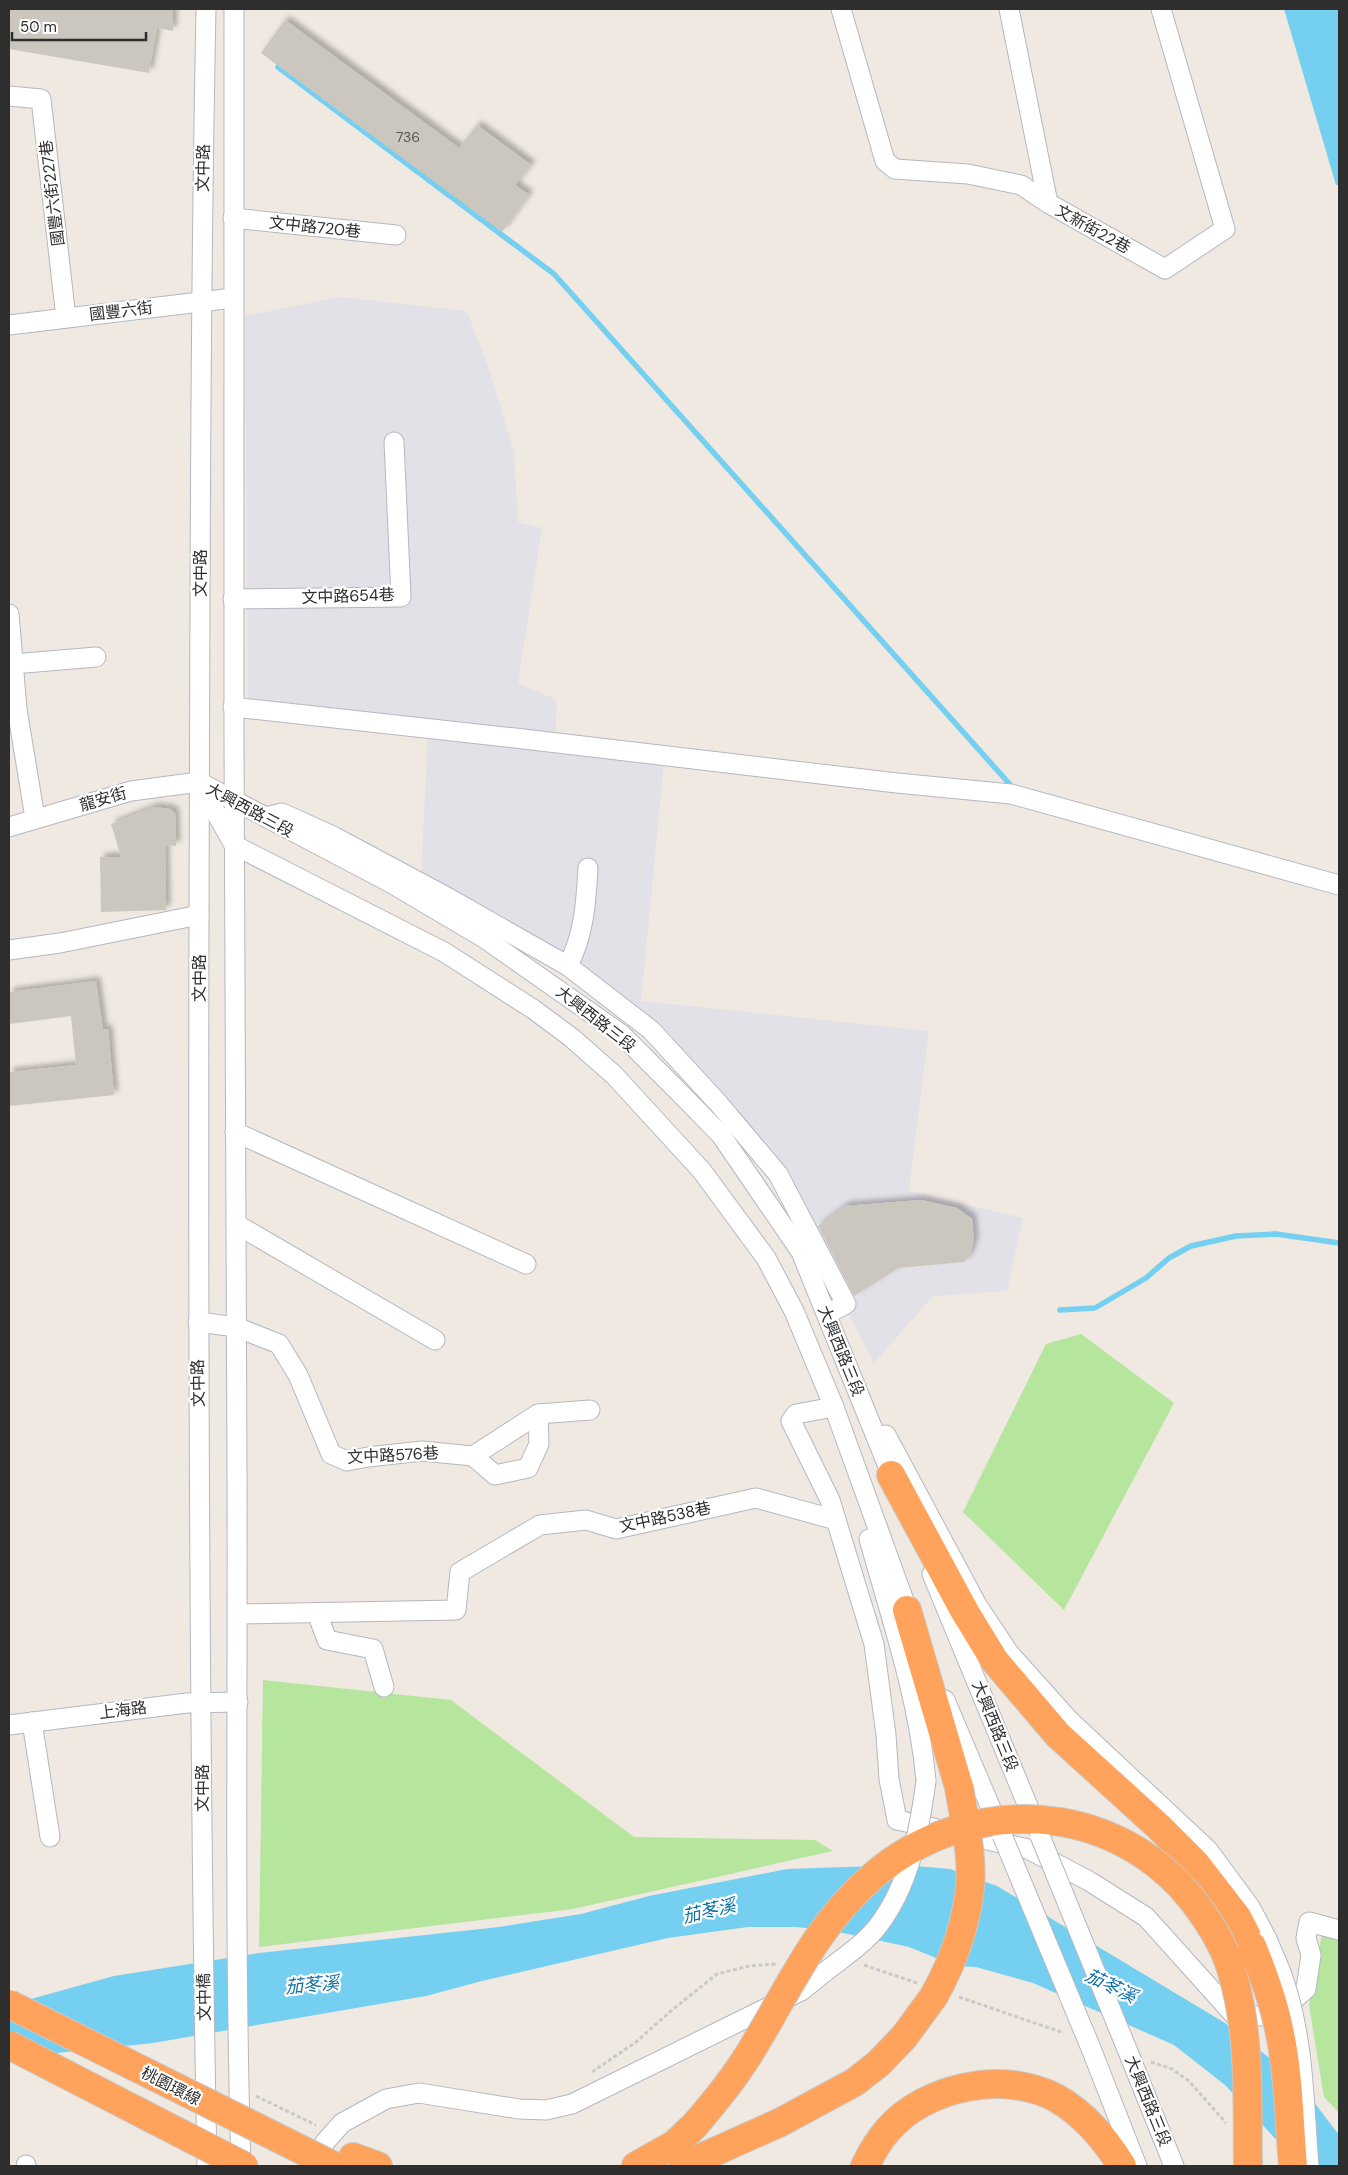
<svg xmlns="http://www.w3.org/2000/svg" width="1348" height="2175" font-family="'DM Sans','Noto Sans TC',sans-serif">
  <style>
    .industrial { fill: #e3e1e8 }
    .green { fill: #b6e59e }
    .water { fill: #75cff0 }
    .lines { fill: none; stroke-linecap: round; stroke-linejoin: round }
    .stream { stroke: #75cff0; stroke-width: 5.5 }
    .building { fill: #cbc7bf; filter: url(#shadow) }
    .minor-casing { stroke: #b4b7c1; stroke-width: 21 }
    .highway-casing { stroke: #c9c9c9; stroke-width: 30 }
    .path { stroke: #c9c9c9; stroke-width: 3; stroke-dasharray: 4 2.5; stroke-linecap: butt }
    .minor { stroke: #fff; stroke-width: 19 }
    .highway { stroke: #ffa35c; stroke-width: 28 }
    .minor-bridge-casing { stroke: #b4b7c1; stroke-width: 21; stroke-linecap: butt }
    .highway-bridge-casing { stroke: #c9c9c9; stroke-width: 30; stroke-linecap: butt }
    .minor-bridge { stroke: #fff; stroke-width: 19 }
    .highway-bridge { stroke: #ffa35c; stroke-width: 28 }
    .labels { text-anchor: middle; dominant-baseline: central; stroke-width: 4.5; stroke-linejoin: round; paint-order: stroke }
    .number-label { font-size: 14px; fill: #555452 }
    .street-label { font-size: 16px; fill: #2e2e2e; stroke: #fff }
    .water-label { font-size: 18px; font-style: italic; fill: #0d6fa3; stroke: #fff }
  </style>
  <defs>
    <filter id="shadow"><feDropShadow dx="4.5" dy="-4.5" stdDeviation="2.5" flood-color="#0004"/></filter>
  </defs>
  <rect width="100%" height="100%" fill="#efe9e1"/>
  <path class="industrial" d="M340,297L467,311L490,372L514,452L518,522L542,528L518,683L557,700L555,747L664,763L641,1001L929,1031L909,1191L1023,1218L1007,1291L933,1296L874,1363L795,1211L714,1103L576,976L421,877L428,730L248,704L245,316Z"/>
  <g class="green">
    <path d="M1081,1334L1174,1403L1064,1610L963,1512L1046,1344Z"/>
    <path d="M263,1680L451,1700L634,1837L815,1840L833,1851L573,1909L259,1947Z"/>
    <path d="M1322,1934L1339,1941V2113L1324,2097L1309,2005Z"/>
  </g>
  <g class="water">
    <path d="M1284,9H1339V185H1336Z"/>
    <path d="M904,1865L950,1869L997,1886L1225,2023L1277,2064L1310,2097L1339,2135V2166H1301L1225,2085L1174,2045L1033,1983L976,1967L956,1966L909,1947L834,1931L796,1927H748L668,1938L482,1981L426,1996L153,2043L9,2058V2005L114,1976L259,1953L499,1927L581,1914L649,1896L787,1869Z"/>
  </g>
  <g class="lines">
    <g class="stream">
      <path d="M278,67L554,274L1014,789"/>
      <path d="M1060,1310L1095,1308L1146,1278L1169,1258L1191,1246L1236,1236L1276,1234L1339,1243"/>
    </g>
  </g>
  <g class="building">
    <path d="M9,9H173V31L157,28L149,73L9,49Z"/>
    <path d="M285,20L459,148L477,125L531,165L515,185L529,195L502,232L261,53Z"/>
    <path d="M154,807L170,809L175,813L176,846L165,845L166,910L101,912L100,857H121L111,824Z"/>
    <path d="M96,981L103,1030L108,1029L114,1095L9,1106V1072L76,1065L71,1016L9,1024V992Z"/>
    <path d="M921,1200L957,1208L972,1219L974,1241L970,1254L964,1262L898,1268L854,1296L818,1226L845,1206Z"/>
  </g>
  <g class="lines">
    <defs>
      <g id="minor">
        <path d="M206,9C200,312 200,616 199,919C198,1335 199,1751 207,2166"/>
        <path d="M234,9C233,497 234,984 237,1472C238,1704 234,1935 241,2166"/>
        <path d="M841,9L885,161L895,169L968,174L1021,185L1048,203L1165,269L1225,229L1161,9"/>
        <path d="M1009,9L1048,203"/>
        <path d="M9,96L41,99L66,318"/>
        <path d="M233,218L396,235"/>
        <path d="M9,325L233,298"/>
        <path d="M233,599L401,597L394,442"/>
        <path d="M9,614L17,709L35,818"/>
        <path d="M13,664L96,657"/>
        <path d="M233,707L515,738L897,783L1011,794L1339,885"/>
        <path d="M199,782L391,883L484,938L621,1034L677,1090L721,1135L801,1252L896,1486"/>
        <path d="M200,784L234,845L444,952L533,1009L572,1038L614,1075L702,1171L766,1258L794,1311L834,1407L911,1620"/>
        <path d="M266,817L282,813L335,837L445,896L568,966L651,1030L719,1104L778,1174L846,1304L827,1314"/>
        <path d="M9,827L131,791L199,782"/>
        <path d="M9,950L60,943L199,915"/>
        <path d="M568,966C584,934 586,904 588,868"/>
        <path d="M235,1132L526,1264"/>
        <path d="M236,1224L435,1340"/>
        <path d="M198,1322L236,1327L279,1344L298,1375L331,1454L347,1461L368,1457L422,1451L473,1456L538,1414L590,1410"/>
        <path d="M834,1407L796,1414L791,1421L830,1500L874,1644L886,1735L889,1779L897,1820L1028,1849L1089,1881L1146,1917L1235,2016H1259L1287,2006L1306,1989L1311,1955L1306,1938L1309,1922L1339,1930"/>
        <path d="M886,1435L977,1605L1009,1653L1070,1721L1208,1850L1250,1907L1267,1939"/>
        <path d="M473,1456L495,1475L528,1468L539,1444L538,1414"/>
        <path d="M869,1539C891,1618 919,1699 926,1781"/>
        <path d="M932,1574L1037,1828"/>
        <path d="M317,1613L327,1640L373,1649L384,1687"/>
        <path d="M238,1614L456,1610L460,1572L540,1525L586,1520L616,1529L756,1498L836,1520"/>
        <path d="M945,1700L1001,1832"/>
        <path d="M32,1722L50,1837"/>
        <path d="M9,1725L187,1703L238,1702"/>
        <path d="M1090,2046L1137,2166"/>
        <path d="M1131,2059L1174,2166"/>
        <path d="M26,2166V2165"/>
        <path d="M311,2166L326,2141L342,2123L386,2099L419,2093L519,2109L546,2110L572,2104L801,1991L826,1971"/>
      </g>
      <g id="highway">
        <path d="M891,1475L965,1612L995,1661L1058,1735L1157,1825L1196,1864L1237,1917L1252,1946"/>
        <path d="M907,1610L959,1787"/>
        <path d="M353,2157L378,2166"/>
        <path d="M636,2166L675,2144L694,2126"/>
        <path d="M683,2166L781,2122L855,2082L878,2064L904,2037L934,1996"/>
        <path d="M865,2166C871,2154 878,2141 887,2131C925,2086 1005,2070 1056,2098C1085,2114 1105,2139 1122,2166"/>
      </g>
    </defs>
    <use href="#minor" class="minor-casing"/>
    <use href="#highway" class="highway-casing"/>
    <g class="path">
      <path d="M864,1965L917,1983"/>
      <path d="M959,1997L1064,2033"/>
      <path d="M1151,2062L1172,2069L1189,2081L1226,2123"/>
      <path d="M592,2072L636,2042L672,2010L717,1974L749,1966L776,1964"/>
      <path d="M256,2096L316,2125"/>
    </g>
    <use href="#minor" class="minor"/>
    <use href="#highway" class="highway"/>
    <defs>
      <g id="minor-bridge">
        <path d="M1002,1835L1090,2046"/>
        <path d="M1040,1836L1131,2059"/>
        <path d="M1267,1939C1272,1952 1279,1965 1283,1978C1304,2038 1304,2103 1309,2166"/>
        <path d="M826,1971C844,1957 864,1944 878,1926C910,1884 919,1832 926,1781"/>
      </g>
      <g id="highway-bridge">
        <path d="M1252,1946C1263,1973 1273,2000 1279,2029C1289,2074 1289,2121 1293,2166"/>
        <path d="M934,1996C953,1962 966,1926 970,1887C973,1855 964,1819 959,1787"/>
        <path d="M9,2004L334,2166"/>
        <path d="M9,2045L244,2166"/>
        <path d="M694,2126C714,2103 733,2080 749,2054C789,1990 814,1927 873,1876C969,1793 1115,1800 1194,1902C1210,1923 1225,1947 1232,1972C1251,2035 1247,2102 1248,2166"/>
      </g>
    </defs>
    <use href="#minor-bridge" class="minor-bridge-casing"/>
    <use href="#highway-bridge" class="highway-bridge-casing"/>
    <use href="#minor-bridge" class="minor-bridge"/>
    <use href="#highway-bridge" class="highway-bridge"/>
  </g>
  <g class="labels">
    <g class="number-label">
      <text x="408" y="137">736</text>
    </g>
    <g class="street-label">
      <text transform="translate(203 168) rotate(-89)">文中路</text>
      <text transform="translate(52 193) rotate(-97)">國豐六街227巷</text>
      <text transform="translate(315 227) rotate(6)">文中路720巷</text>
      <text transform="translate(1093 229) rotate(29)">文新街22巷</text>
      <text transform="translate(121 311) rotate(-7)">國豐六街</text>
      <text transform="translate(200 573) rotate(-90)">文中路</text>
      <text transform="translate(348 596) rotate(-2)">文中路654巷</text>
      <text transform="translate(103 799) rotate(-16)">龍安街</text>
      <text transform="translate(250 810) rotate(28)">大興西路三段</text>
      <text transform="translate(199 978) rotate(-90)">文中路</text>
      <text transform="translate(596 1019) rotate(38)">大興西路三段</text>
      <text transform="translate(841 1351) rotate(68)">大興西路三段</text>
      <text transform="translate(198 1383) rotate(-91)">文中路</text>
      <text transform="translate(393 1455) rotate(-3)">文中路576巷</text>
      <text transform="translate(665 1517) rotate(-12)">文中路538巷</text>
      <text transform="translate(123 1710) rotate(-7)">上海路</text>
      <text transform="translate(995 1726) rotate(68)">大興西路三段</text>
      <text transform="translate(202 1788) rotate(-90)">文中路</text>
      <text transform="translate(204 1997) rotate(-91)">文中橋</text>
      <text transform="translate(171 2086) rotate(27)">桃園環線</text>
      <text transform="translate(1148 2101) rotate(68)">大興西路三段</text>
    </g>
    <g class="water-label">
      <text transform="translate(709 1911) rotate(-13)">茄苳溪</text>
      <text transform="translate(312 1985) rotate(-5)">茄苳溪</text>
      <text transform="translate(1111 1986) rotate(26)">茄苳溪</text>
    </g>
  </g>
  <rect width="1348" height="2175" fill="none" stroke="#2e2e2e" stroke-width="20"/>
  <path d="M12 32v8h134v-8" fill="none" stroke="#2e2e2e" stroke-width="2.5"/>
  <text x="20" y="32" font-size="15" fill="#2e2e2e" stroke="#ffffff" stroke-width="4" paint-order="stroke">50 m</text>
</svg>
